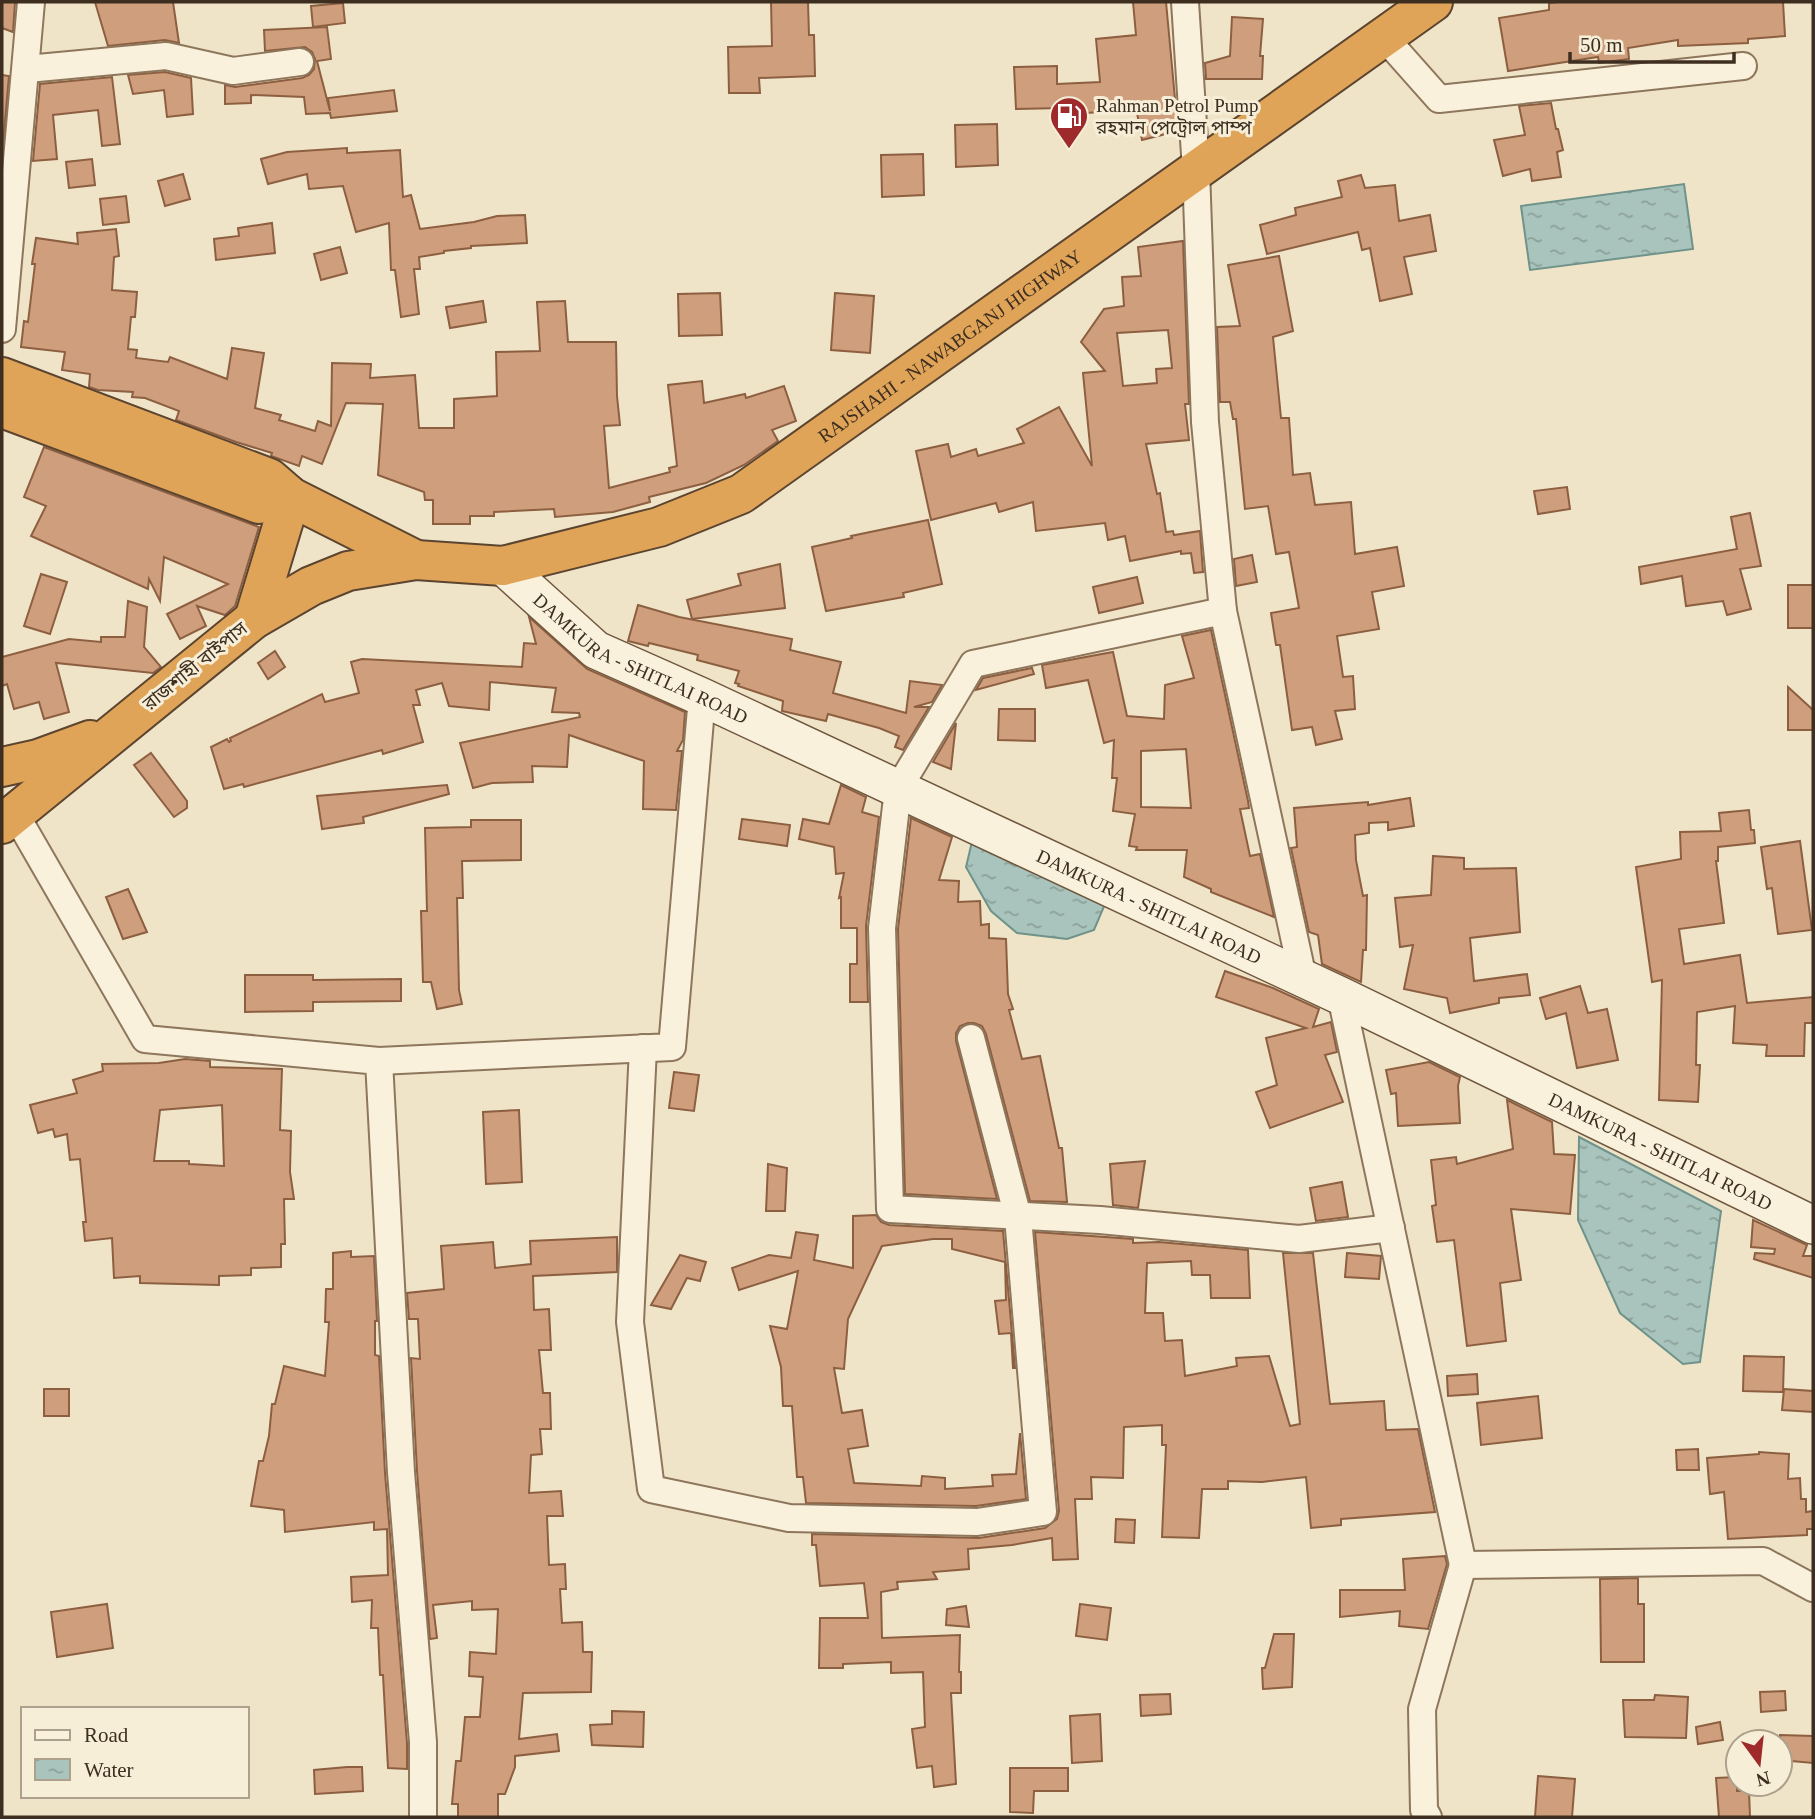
<svg xmlns="http://www.w3.org/2000/svg" width="1815" height="1819" font-family="'Times New Roman','Noto Sans Bengali',serif">
  <style>
    .water { fill: url(#water-ripples); stroke: #6f938a; stroke-width: 2 }
    .building { fill: #cf9f7d; stroke: #8d5f41; stroke-width: 2; fill-rule: evenodd }
    .lines { fill: none; stroke-linecap: round; stroke-linejoin: round }
    .street-casing { stroke: #8d765c; stroke-width: 30 }
    .secondary-casing { stroke: #6f573f; stroke-width: 40 }
    .highway-casing { stroke: #5b4430; stroke-width: 42 }
    .street { stroke: #faf1dc; stroke-width: 26 }
    .secondary { stroke: #faf1dc; stroke-width: 37 }
    .highway { stroke: #e0a458; stroke-width: 38 }
    .labels { text-anchor: middle; dominant-baseline: central; stroke-width: 6; stroke-linejoin: round; paint-order: stroke }
    .poi-label { font-size: 19px; fill: #3d2e20; stroke: #f7eed8; text-anchor: start }
    .street-label { font-size: 19px; fill: #3d2e20; stroke: #f7eed8 }
  </style>
  <defs>
    <pattern id="water-ripples" width="26" height="14" patternUnits="userSpaceOnUse" patternTransform="scale(1.75)"><rect width="26" height="14" fill="#a9c4bc"/><path d="M2 4q2-2 4 0t4 0M15 11q2-2 4 0t4 0" fill="none" stroke="#8ba098"/></pattern>
  </defs>
  <rect width="100%" height="100%" fill="#f0e4c8"/>
  <g class="water">
    <path d="M1684,184L1693,249L1530,270L1521,206Z"/>
    <path d="M974,833L1108,897L1094,930L1067,939L1017,933L991,911L966,867Z"/>
    <path d="M1579,1137L1721,1211L1700,1362L1683,1364L1620,1313L1578,1220Z"/>
  </g>
  <g class="building">
    <path d="M2,2H15L13,32L2,28Z"/>
    <path d="M95,2H173L179,43L165,40L108,46Z"/>
    <path d="M771,2H808L809,35H814L815,76L759,78L760,93H729L728,47L772,46Z"/>
    <path d="M1133,2H1166L1178,131L1142,140L1135,102L1103,106V112L1064,114L1063,108L1016,109L1014,67L1057,66V84L1100,82L1096,39L1136,35Z"/>
    <path d="M1558,2H1783L1785,36L1748,39V43L1678,46V40L1628,48L1629,59L1599,63L1598,57L1508,71L1499,18L1549,10V3Z"/>
    <path d="M343,3L345,23L313,27L311,6Z"/>
    <path d="M1232,17L1263,19L1260,56H1263L1262,79H1206L1205,63L1230,56Z"/>
    <path d="M327,27L331,59L317,61L330,111L328,98L394,90L397,111L331,118L330,113L306,114L304,97L251,95V103L225,104V85L235,87L302,78L309,75L314,69L315,59L312,52L305,47L265,51L264,30Z"/>
    <path d="M165,72L191,78L193,114L167,117L164,90L133,94L128,75Z"/>
    <path d="M2,75L9,76L2,154Z"/>
    <path d="M112,77L120,144L102,146L98,110L53,115L57,159L33,161L40,84Z"/>
    <path d="M1551,103L1556,129H1558L1563,150L1557,152L1561,177L1532,181L1530,169L1503,176L1494,140L1525,135L1519,106Z"/>
    <path d="M997,124L998,165L956,167L955,125Z"/>
    <path d="M347,148V153L400,150L403,197L411,195L420,229L474,222L497,216L525,215L527,243L471,246V248L444,251V253L419,257L420,269H414L419,314L401,317L395,270H391L389,223L356,232L343,186L309,189L307,174L268,184L261,159L287,152Z"/>
    <path d="M923,154L924,195L882,197L881,155Z"/>
    <path d="M92,159L95,185L69,188L66,162Z"/>
    <path d="M183,174L190,199L165,206L158,181Z"/>
    <path d="M1361,175L1365,188L1395,185L1399,221L1430,215L1436,251L1404,257L1412,294L1380,301L1370,248L1362,250L1358,232L1267,254L1260,225L1296,215L1295,208L1342,197L1338,181Z"/>
    <path d="M126,196L129,222L103,225L100,199Z"/>
    <path d="M272,223L275,253L216,260L214,239L239,236L238,228Z"/>
    <path d="M116,229L119,256L114,257L112,290L137,292L135,317H131L128,349L137,350L136,358L168,362L170,357L227,379L232,348L264,353L255,408L281,415L279,420L315,431L318,421L331,426L332,363L371,364L370,378L415,375L419,428H454V399L497,396L496,352L540,351L537,302L565,301L568,342H616L617,396L620,425L604,426L609,488L670,472L669,468L677,466L668,385L702,381L704,403L745,394L746,398L784,386L796,421L772,430L778,441L744,465L706,483L649,497L650,502L613,512L555,517L554,509L494,512V516H470V524H433V500H425L424,492L378,475L383,404L346,403L322,464L302,456L299,466L271,456L272,453L236,442L176,420L179,411L145,398L132,397L133,392L98,390L89,387L90,374L62,370L65,352L21,347L24,321L28,322L35,264H32L36,238L78,244L77,233Z"/>
    <path d="M1183,241L1189,404H1185L1189,440L1146,444L1157,494L1160,493L1166,532L1173,531L1174,535L1200,531L1203,572L1194,573L1191,553L1181,554V551L1130,561L1125,536L1108,540L1105,523L1036,531L1033,502L999,512L996,503L931,520L916,451L948,444L951,457L976,449L978,456L1024,443L1017,429L1059,407L1092,466L1083,373L1105,371L1081,342L1104,309L1124,306L1122,277L1141,276L1138,247ZM1168,330L1172,368L1156,369L1157,383L1123,386L1117,333Z"/>
    <path d="M340,247L347,273L321,280L314,254Z"/>
    <path d="M1279,256L1293,331L1273,337L1281,418H1289L1293,475L1310,473L1315,505L1351,502L1355,554L1397,547L1404,586L1372,592L1379,629L1337,636L1343,677L1353,676L1355,709L1335,711L1342,739L1316,745L1312,727L1292,730L1280,645H1276L1271,613L1299,608L1289,552L1276,554L1268,506L1245,509L1236,419H1233L1230,402H1220L1217,327L1240,326L1228,265Z"/>
    <path d="M720,293L722,335L679,336L678,294Z"/>
    <path d="M835,293L874,296L870,353L831,350Z"/>
    <path d="M483,301L486,322L450,328L446,307Z"/>
    <path d="M44,447L259,527L235,606L225,615L197,606L206,626L180,639L167,614L228,584L164,557L160,601L149,579L148,589L31,536L46,506L24,497Z"/>
    <path d="M1567,487L1570,509L1538,514L1534,491Z"/>
    <path d="M1750,513L1761,566L1740,569L1751,609L1727,615L1723,601L1686,606L1682,576L1641,584L1639,567L1737,549L1731,517Z"/>
    <path d="M928,520L942,584L903,593L904,597L826,611L812,547L852,538L851,536Z"/>
    <path d="M1252,555L1257,582L1236,586L1234,559Z"/>
    <path d="M780,564L785,608L692,619L687,600L741,585L738,574Z"/>
    <path d="M41,574L67,582L50,634L24,626Z"/>
    <path d="M1137,577L1143,603L1099,613L1093,587Z"/>
    <rect x="1788" y="585" width="25" height="43"/>
    <path d="M128,601L147,607L144,647L161,667L153,673L56,663L69,712L44,719L39,702L14,709L7,684L2,686V657L69,639L101,642V637H125Z"/>
    <path d="M638,605L679,617L792,639L790,650L841,662L833,693L906,713L910,681L942,685L932,702L914,707H929L903,750L895,747L899,736L879,728L828,714L826,721L782,711L783,701L738,686L739,684L735,683L739,671L697,660L698,655L649,643L648,646L628,641Z"/>
    <path d="M529,617L587,669L685,712L683,740L677,751H682L676,810L643,809L644,761L569,735L567,767L532,766L533,782L492,783L473,788L460,743L580,717L579,713L552,712L556,688L490,682L489,710L449,706L442,683L416,690L420,705H413L423,742L383,754L382,750L244,787L243,784L224,789L211,747L227,739L229,742L231,741L230,738L322,694L325,702L359,693L351,662L362,659L522,667L524,643L536,644Z"/>
    <path d="M1211,630L1248,801L1249,808L1240,809L1250,856L1260,854L1274,917L1211,892V889L1184,877L1187,850H1136L1137,847L1129,846L1135,814L1113,811L1117,778H1112L1114,740L1104,743L1088,680L1046,688L1042,665L1113,652L1127,716L1164,719L1165,685L1194,678L1182,636ZM1186,749L1191,808L1141,807V751Z"/>
    <path d="M275,651L285,667L268,679L258,663Z"/>
    <path d="M1032,668L1034,674L976,690L983,678Z"/>
    <path d="M1788,687L1813,710V730H1788Z"/>
    <path d="M999,709H1035V741L998,740Z"/>
    <path d="M956,723L951,769L933,762Z"/>
    <path d="M151,753L187,801V808L174,817L134,765Z"/>
    <path d="M447,785L449,794L363,817L364,823L322,829L317,796Z"/>
    <path d="M841,785L866,797L862,812L879,817L866,926L868,1002H850V964H857V928H841V897L839,898L844,873L836,874L834,847L799,839L803,819L829,824Z"/>
    <path d="M1410,798L1414,826L1388,830V822L1369,823V833L1355,835L1356,860L1363,896L1367,895L1366,950H1363L1361,982L1322,964L1318,935L1309,932L1291,848L1297,847L1294,808L1368,802V805Z"/>
    <path d="M1749,810L1751,830H1754L1755,843L1718,847V861H1716L1724,923L1679,929L1684,964L1740,955L1747,1003L1813,997V1023H1805L1804,1056H1766L1767,1045L1733,1043L1735,1006L1697,1012L1696,1065H1700L1698,1102L1659,1100L1662,980L1652,982L1636,867L1681,859L1680,832L1721,831L1719,813Z"/>
    <path d="M911,818L952,837L939,880L959,881L958,902L980,901L981,925L989,924V938L1006,939L1008,994L1013,1009L1009,1010L1022,1059L1040,1056L1059,1148H1062L1067,1202L1030,1201L986,1034L982,1026L974,1023H968L960,1026L956,1033V1041L997,1199L905,1194L898,929Z"/>
    <path d="M742,819L790,825L787,846L739,839Z"/>
    <path d="M471,820H521V860L462,861L463,898H457L459,990L462,1004L437,1009L431,982H423L421,911H427L425,828L471,827Z"/>
    <path d="M1800,841L1812,930L1778,934L1772,888L1767,889L1761,847Z"/>
    <path d="M1433,856L1464,858V869L1516,868L1520,932L1470,938L1474,981L1527,974L1530,995L1499,998V1003L1450,1013L1447,998L1404,989L1413,945L1400,947L1395,898L1431,895Z"/>
    <path d="M128,889L147,932L123,939L106,897Z"/>
    <path d="M1225,971L1273,988L1319,1009L1313,1027L1331,1022L1337,1052L1325,1055L1343,1102L1270,1128L1256,1092L1277,1085L1266,1038L1306,1028L1216,997Z"/>
    <path d="M245,975H313V980L401,979V1001L313,1002V1011L245,1012Z"/>
    <path d="M1580,986L1588,1013L1607,1009L1618,1060L1577,1068L1566,1013L1546,1019L1540,998Z"/>
    <path d="M185,1059L210,1061V1067L282,1069L280,1130L291,1131L290,1172L294,1199H284L285,1244H281V1267L251,1268V1275L219,1276V1285L140,1283V1276L114,1278L112,1238L85,1241L83,1222H86L80,1159L70,1160L67,1134L55,1137L53,1129L38,1133L30,1105L77,1093L73,1080L103,1071L102,1064L159,1063ZM222,1105L224,1166L189,1164V1161H154L160,1110Z"/>
    <path d="M1429,1062L1460,1077L1458,1086L1460,1123L1398,1126L1396,1093L1391,1094L1386,1070Z"/>
    <path d="M674,1072L699,1075L694,1111L669,1108Z"/>
    <path d="M1507,1100L1552,1122L1554,1154L1575,1155L1570,1214L1511,1209L1521,1280L1500,1283L1506,1341L1467,1346L1454,1240L1437,1242L1432,1206L1436,1205L1431,1160L1456,1157L1457,1164L1513,1149Z"/>
    <path d="M519,1110L522,1182L486,1184L483,1112Z"/>
    <path d="M1145,1161L1138,1208L1113,1205L1110,1164Z"/>
    <path d="M768,1164L787,1168L785,1211H766Z"/>
    <path d="M1342,1182L1348,1217L1316,1221L1310,1188Z"/>
    <path d="M876,1215L881,1222L889,1225L1003,1231L1015,1368H1013L1011,1333L999,1334L995,1301L1006,1300L1005,1262L952,1249V1239H933L882,1246L848,1319L844,1369L834,1368L842,1413L862,1410L868,1446L848,1449L854,1483L921,1486L922,1476L945,1478V1489L993,1486L992,1475L1016,1474L1020,1433L1026,1499L976,1506L806,1503L803,1477H797L792,1406H783L781,1367L770,1326L787,1329L798,1271L739,1290L732,1268L769,1255L791,1258L796,1232L818,1235L814,1260L853,1268V1216Z"/>
    <path d="M1753,1220L1807,1245L1803,1256H1813V1278L1754,1259L1755,1253L1774,1254L1775,1249L1751,1247Z"/>
    <path d="M1035,1232L1133,1239V1243L1159,1242L1248,1250L1250,1298H1211L1210,1275H1192L1191,1261L1147,1263L1145,1313H1163L1165,1341L1182,1340L1185,1376L1237,1366L1236,1358L1269,1356L1290,1426L1300,1424L1283,1253H1313L1330,1404L1384,1401L1386,1430L1418,1429L1435,1512L1341,1519V1525L1311,1528L1306,1477L1262,1482L1228,1481V1489H1202L1199,1538L1162,1537L1166,1445H1162V1425L1124,1427L1123,1478L1091,1477L1092,1499H1075L1078,1559L1053,1560L1052,1538L1012,1545L968,1549L969,1569L933,1572L937,1579L897,1582L898,1589L881,1592L882,1638L960,1635L959,1672H961V1693H951L956,1784L934,1787L932,1766L917,1768L912,1729L925,1727L923,1672L891,1673V1662L843,1664V1668H819L820,1618H868L864,1583L820,1586L816,1545H812V1534L979,1538L1045,1528L1057,1519L1059,1511Z"/>
    <path d="M617,1237V1272L533,1276L534,1310L549,1309L551,1350H539L543,1393H550L551,1429H540L542,1454L531,1455L529,1493L561,1491L563,1516H547L549,1565L565,1564L566,1589H560L562,1623L582,1622L583,1652H592L591,1692L523,1693L519,1739L557,1734L559,1751L515,1756V1767L505,1794H498V1817H458V1804H452L456,1761H461L465,1717H480L483,1677L469,1676L470,1652L496,1654L498,1609L472,1610V1601L433,1605L437,1638L430,1639L417,1471L411,1358L420,1359L418,1319H409L407,1293L444,1289L441,1246L493,1242L495,1268L531,1264L530,1241Z"/>
    <path d="M351,1251V1257L374,1256L377,1321H375V1355L379,1356L385,1473L407,1743V1769L388,1768L383,1675H380L378,1628H371L372,1600L352,1602L351,1577L388,1575L387,1529L374,1530V1522L285,1532L284,1510L251,1506L259,1461H263L269,1436L272,1404H275L284,1366L325,1376L329,1322H325L326,1289H333V1253Z"/>
    <path d="M1347,1253L1381,1256L1379,1279L1345,1277Z"/>
    <path d="M680,1255L706,1262L700,1281L687,1278L671,1309L651,1305Z"/>
    <path d="M1744,1356L1784,1357L1783,1392L1743,1391Z"/>
    <path d="M1477,1374L1478,1394L1448,1396L1447,1376Z"/>
    <rect x="44" y="1389" width="25" height="27"/>
    <path d="M1784,1389L1813,1391V1412L1782,1410Z"/>
    <path d="M1538,1396L1542,1438L1481,1445L1477,1403Z"/>
    <path d="M1698,1449L1699,1470H1677L1676,1450Z"/>
    <path d="M1759,1452L1789,1454L1788,1479L1800,1478L1801,1499H1806V1512L1813,1511V1529H1807V1535L1728,1539L1724,1492L1710,1494L1707,1458L1759,1454Z"/>
    <path d="M1116,1519L1135,1520L1134,1543L1115,1542Z"/>
    <path d="M1445,1556L1447,1564L1428,1629L1399,1626L1400,1611L1340,1617V1590H1405L1403,1559Z"/>
    <path d="M1638,1578V1604H1644V1662H1601L1600,1579Z"/>
    <path d="M107,1604L113,1648L57,1657L51,1612Z"/>
    <path d="M1080,1604L1111,1608L1107,1640L1076,1636Z"/>
    <path d="M966,1606L969,1627L946,1625L947,1609Z"/>
    <path d="M1274,1634H1294L1292,1687L1263,1689L1262,1668H1265Z"/>
    <path d="M1785,1691L1786,1710L1761,1712L1760,1692Z"/>
    <path d="M1170,1694L1171,1714L1141,1716L1140,1695Z"/>
    <path d="M1655,1695L1688,1697L1686,1738L1625,1737L1623,1700H1654Z"/>
    <path d="M612,1711L644,1712L643,1747L592,1745L590,1725L612,1724Z"/>
    <path d="M1100,1714L1102,1761L1072,1763L1070,1716Z"/>
    <path d="M1720,1722L1723,1740L1698,1744L1696,1727Z"/>
    <path d="M1780,1735L1813,1736V1763L1780,1760Z"/>
    <path d="M347,1767H362L363,1791L315,1794L314,1770Z"/>
    <path d="M1010,1768H1068V1791H1034L1033,1813L1010,1812Z"/>
    <path d="M1538,1776L1575,1779L1572,1817H1535Z"/>
    <path d="M1737,1777V1791H1749L1750,1817H1719L1716,1778Z"/>
  </g>
  <g class="lines">
    <defs>
      <g id="street">
        <path d="M1185,2L1196,170L1205,422L1223,611L1303,978"/>
        <path d="M1384,37L1439,99L1743,66"/>
        <path d="M27,69L166,56L233,71L300,62"/>
        <path d="M2,329L31,2"/>
        <path d="M1223,611L973,664L898,789L882,928L890,1209L1100,1220L1299,1239L1391,1228"/>
        <path d="M14,812L145,1039L379,1061L401,1472L423,1742V1817"/>
        <path d="M1341,996L1463,1565L1763,1561L1813,1588"/>
        <path d="M643,1048L630,1322L651,1489L789,1518L977,1522L1043,1512L1018,1217L971,1038"/>
        <path d="M379,1061L672,1047L702,697"/>
        <path d="M1428,1817L1424,1810L1422,1709L1463,1565"/>
      </g>
      <g id="secondary">
        <path id="s1" d="M503,566L596,650L702,697L1341,996L1813,1225"/>
      </g>
      <g id="highway">
        <path d="M2,377L269,478L291,497L416,560"/>
        <path d="M2,408L259,504L291,497"/>
        <path d="M254,619L291,497"/>
        <path d="M2,767L38,759L90,740"/>
        <path id="s2" d="M2,824L254,619L311,586L348,571L416,560L503,566L659,527L741,494L1433,2"/>
      </g>
    </defs>
    <use href="#street" class="street-casing"/>
    <use href="#secondary" class="secondary-casing"/>
    <use href="#highway" class="highway-casing"/>
    <use href="#street" class="street"/>
    <use href="#secondary" class="secondary"/>
    <use href="#highway" class="highway"/>
  </g>
  <defs>
    <symbol id="fuel-pin" viewBox="-11 -11 22 30"><path d="M0 17L-7.5 6A9.5 9.5 0 1 1 7.5 6Z" fill="#9e2a2b" stroke="#f7eed8"/><path d="M-5.5-6h7V0h2V4h1.3V-2.5L3-4.5l.8-.8L6-3V5H2.5V1h-1V6h-7ZM-4.2-4.7v3.2H.2V-4.7Z" fill="#fff"/></symbol>
  </defs>
  <g fill-rule="evenodd">
    <use href="#fuel-pin" x="1047" y="94" width="44" height="60"/>
  </g>
  <g class="labels">
    <g class="poi-label">
      <text x="1096" y="105">Rahman Petrol Pump<tspan x="1096" dy="22">রহমান পেট্রোল পাম্প</tspan></text>
    </g>
    <g class="street-label">
      <text stroke="none"><textPath href="#s2" startOffset="1092">RAJSHAHI - NAWABGANJ HIGHWAY</textPath></text>
      <text stroke="none"><textPath href="#s1" startOffset="168">DAMKURA - SHITLAI ROAD</textPath></text>
      <text transform="translate(195 666) rotate(-39)">রাজশাহী বাইপাস</text>
      <text stroke="none"><textPath href="#s1" startOffset="735">DAMKURA - SHITLAI ROAD</textPath></text>
      <text stroke="none"><textPath href="#s1" startOffset="1302">DAMKURA - SHITLAI ROAD</textPath></text>
    </g>
  </g>
  <rect width="1815" height="1819" fill="none" stroke="#3d2e20" stroke-width="7"/>
  <rect x="21" y="1707" width="228" height="91" fill="#f7eed8" stroke="#ada18e" stroke-width="2"/>
  <rect x="35" y="1730" width="35" height="10" fill="#faf1dc" stroke="#ada18e" stroke-width="2"/>
  <text x="84" y="1742" font-size="21" fill="#3d2e20">Road</text>
  <rect x="35" y="1759" width="35" height="21" fill="url(#water-ripples)" stroke="#ada18e" stroke-width="2"/>
  <text x="84" y="1777" font-size="21" fill="#3d2e20">Water</text>
  <g transform="translate(1759 1763) rotate(165)"><circle r="33" fill="#f7eed8" stroke="#ada18e" stroke-width="2"/>
  <path d="M0-5L12 26L0 18L-12 26Z" fill="#9e2a2b"/>
  <text y="-10" font-size="19" font-weight="bold" text-anchor="middle" fill="#3d2e20">N</text>
  </g>
  <path d="M1570 52v10h164v-10" fill="none" stroke="#3d2e20" stroke-width="3.5"/>
  <text x="1580" y="52" font-size="21" fill="#3d2e20" stroke="#f7eed8" stroke-width="5" paint-order="stroke">50 m</text>
</svg>
